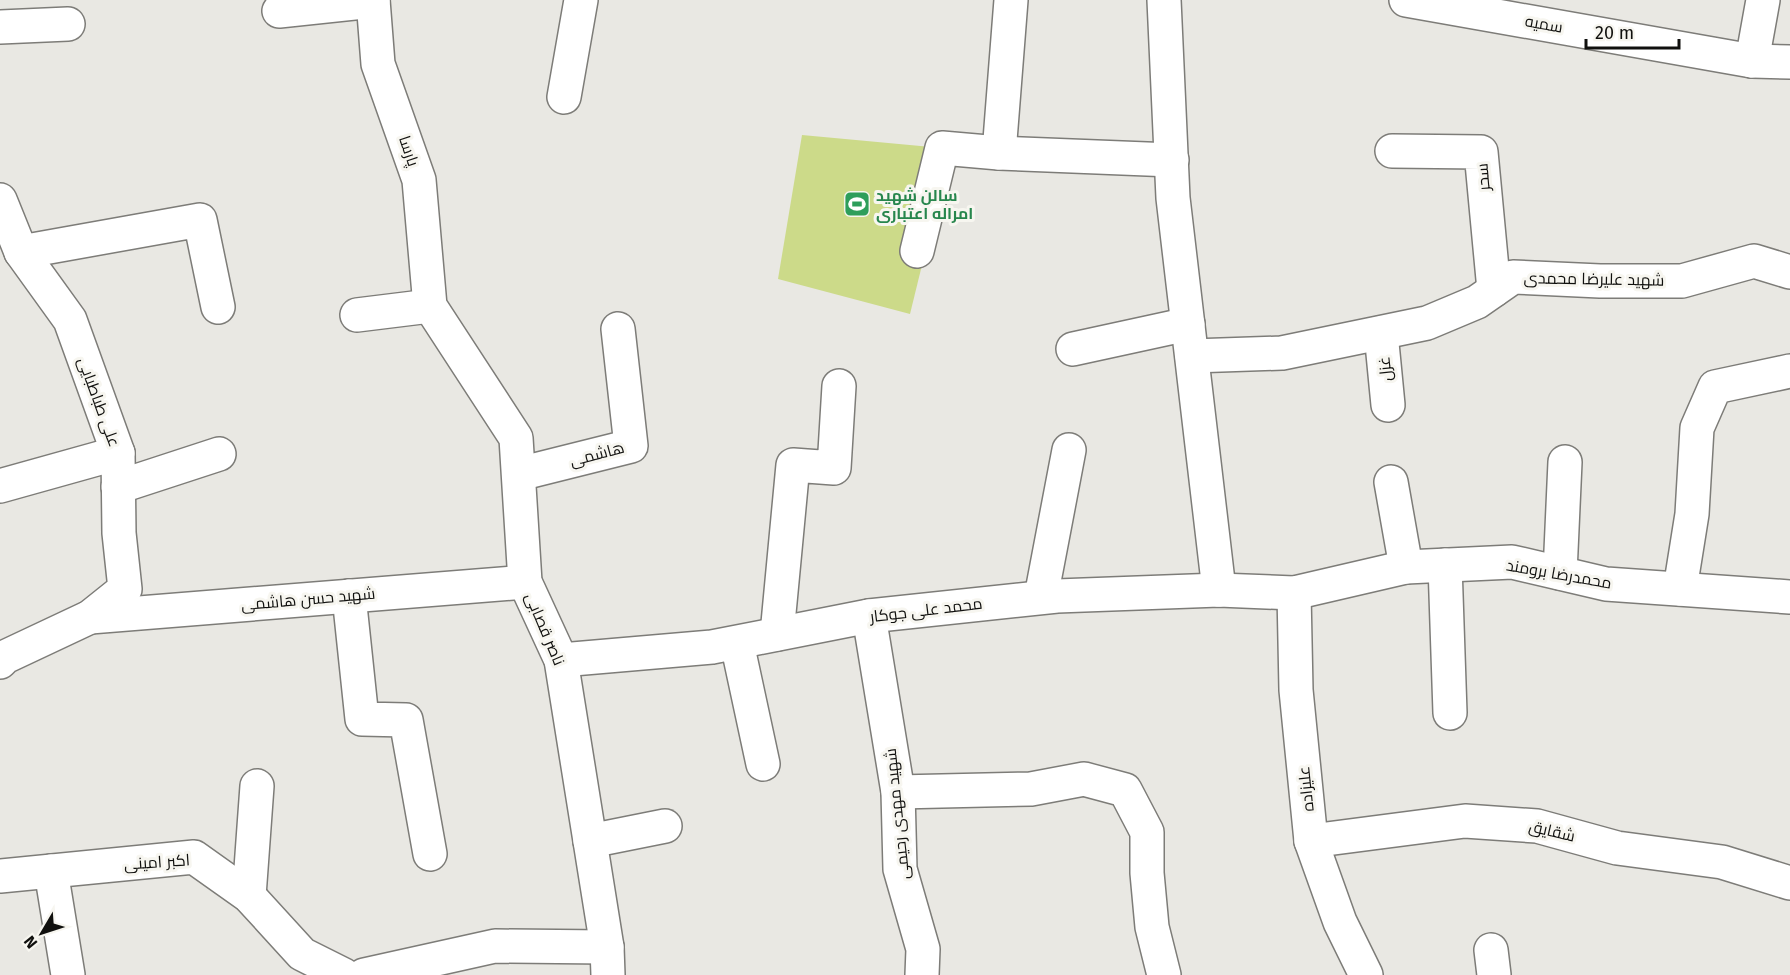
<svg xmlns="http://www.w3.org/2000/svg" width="1790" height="975" font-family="'Fira Sans',Cairo,sans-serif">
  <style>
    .green { fill: #ccda89 }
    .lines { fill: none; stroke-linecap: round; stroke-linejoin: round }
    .minor-casing { stroke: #7d7c78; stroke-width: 36 }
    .minor { stroke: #fff; stroke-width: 33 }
    .labels { text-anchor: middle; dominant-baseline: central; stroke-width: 6; stroke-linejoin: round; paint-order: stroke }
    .street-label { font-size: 16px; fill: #10100e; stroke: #f7f6f0 }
    .leisure-label { font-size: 16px; font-weight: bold; fill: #27864d; stroke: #f7f6f0; text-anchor: start }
  </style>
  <rect width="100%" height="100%" fill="#e9e8e3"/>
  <path class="green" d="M802,135L942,148L922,265L910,314L778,279Z"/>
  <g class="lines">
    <defs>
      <g id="minor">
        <path d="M373,0L378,64L419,180L430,306L516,438L525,582L561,660L607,947L608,975"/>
        <path d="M1164,0L1173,198L1219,590"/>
        <path d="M1406,0L1752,61L1790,62"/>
        <path d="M279,11L373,1"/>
        <path d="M0,27L68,24"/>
        <path d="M1752,61L1763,0"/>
        <path d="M564,97L581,0"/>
        <path d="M1392,151L1481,152L1494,290"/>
        <path d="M999,153L1011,0"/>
        <path d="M0,200L21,252L70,320L118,453L119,533L125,589L90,617L5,657L0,662"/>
        <path d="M917,251L942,148L999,153L1172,160"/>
        <path d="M21,252L200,220L218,307"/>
        <path d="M357,315L430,306"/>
        <path d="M1381,333L1388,405"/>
        <path d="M1073,349L1188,324"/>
        <path d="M1192,356L1282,353L1427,323L1477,302L1513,277L1600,281H1682L1754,261L1790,272"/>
        <path d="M519,474L631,446L618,329"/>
        <path d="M1391,482L1406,567"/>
        <path d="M0,486L118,453"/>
        <path d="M118,487L219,454"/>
        <path d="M1445,565L1450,713"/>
        <path d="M1560,573L1565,462"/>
        <path d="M1680,589L1692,514L1697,428L1715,387L1790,371"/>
        <path d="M1294,593L1296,690L1311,841L1340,922L1366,975"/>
        <path d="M349,596L362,719L406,720L430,854"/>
        <path d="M1041,597L1069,450"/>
        <path d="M869,616L898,792L900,869L923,949L922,975"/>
        <path d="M90,617L525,582"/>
        <path d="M777,634L793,465L834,468L839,386"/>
        <path d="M737,643L763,764"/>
        <path d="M561,660L712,647L869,616L1057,596L1219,590L1294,593L1406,567L1512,562L1606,584L1790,597"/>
        <path d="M898,792L1031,789L1084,779L1125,790L1147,832V873L1152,927L1164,975"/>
        <path d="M590,841L665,826"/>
        <path d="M1311,841L1465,821L1537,826L1617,848L1722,862L1790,883"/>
        <path d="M51,871L68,975"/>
        <path d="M0,876L194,857L249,896L302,954L344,975"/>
        <path d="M249,896L257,786"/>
        <path d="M1491,950L1494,975"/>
        <path d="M364,975L495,946L607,947"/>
      </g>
    </defs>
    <use href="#minor" class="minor-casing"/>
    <use href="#minor" class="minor"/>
  </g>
  <defs>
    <symbol id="stadium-square" viewBox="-11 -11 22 22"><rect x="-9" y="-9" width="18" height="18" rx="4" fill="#2e9e5b" stroke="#f7f6f0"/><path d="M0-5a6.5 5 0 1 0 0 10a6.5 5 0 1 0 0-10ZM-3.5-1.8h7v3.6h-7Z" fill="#fff"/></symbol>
  </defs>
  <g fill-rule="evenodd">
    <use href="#stadium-square" x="842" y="189" width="30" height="30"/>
  </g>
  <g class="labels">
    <g class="street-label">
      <text transform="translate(1544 24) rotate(10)">سمیه</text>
      <text transform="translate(409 151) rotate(71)">پارسا</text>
      <text transform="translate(1483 177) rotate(-95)">سحر</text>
      <text transform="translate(1594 279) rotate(1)">شهید علیرضا محمدی</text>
      <text transform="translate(1385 369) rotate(-96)">غزل</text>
      <text transform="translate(99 402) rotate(70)">علی طباطبایی</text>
      <text transform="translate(597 454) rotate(-15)">هاشمی</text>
      <text transform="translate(1559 574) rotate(10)">محمدرضا برومند</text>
      <text transform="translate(308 599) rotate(-5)">شهید حسن هاشمی</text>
      <text transform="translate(926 610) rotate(-7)">محمد علی جوکار</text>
      <text transform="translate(545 629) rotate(67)">ناصر قصابی</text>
      <text transform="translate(1306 789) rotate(-96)">علیزاده</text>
      <text transform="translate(897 814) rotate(-96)">شهید مهدی رحیمی</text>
      <text transform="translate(1552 831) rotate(13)">شقایق</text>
      <text transform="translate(157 862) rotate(-4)">اکبر امینی</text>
    </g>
    <g class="leisure-label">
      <text x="876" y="195">سالن شهید<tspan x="876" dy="18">امراله اعتباری</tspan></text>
    </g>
  </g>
  <g transform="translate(42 933) rotate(231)" stroke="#f7f6f0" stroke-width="4.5" paint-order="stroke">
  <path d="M0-4.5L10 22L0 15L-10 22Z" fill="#10100e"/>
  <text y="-9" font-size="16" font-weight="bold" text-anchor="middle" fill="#10100e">N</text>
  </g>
  <path d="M1586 39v9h93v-9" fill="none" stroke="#10100e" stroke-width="3"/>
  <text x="1595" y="39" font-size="18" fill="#10100e" stroke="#f7f6f0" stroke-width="4.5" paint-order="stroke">20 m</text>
</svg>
